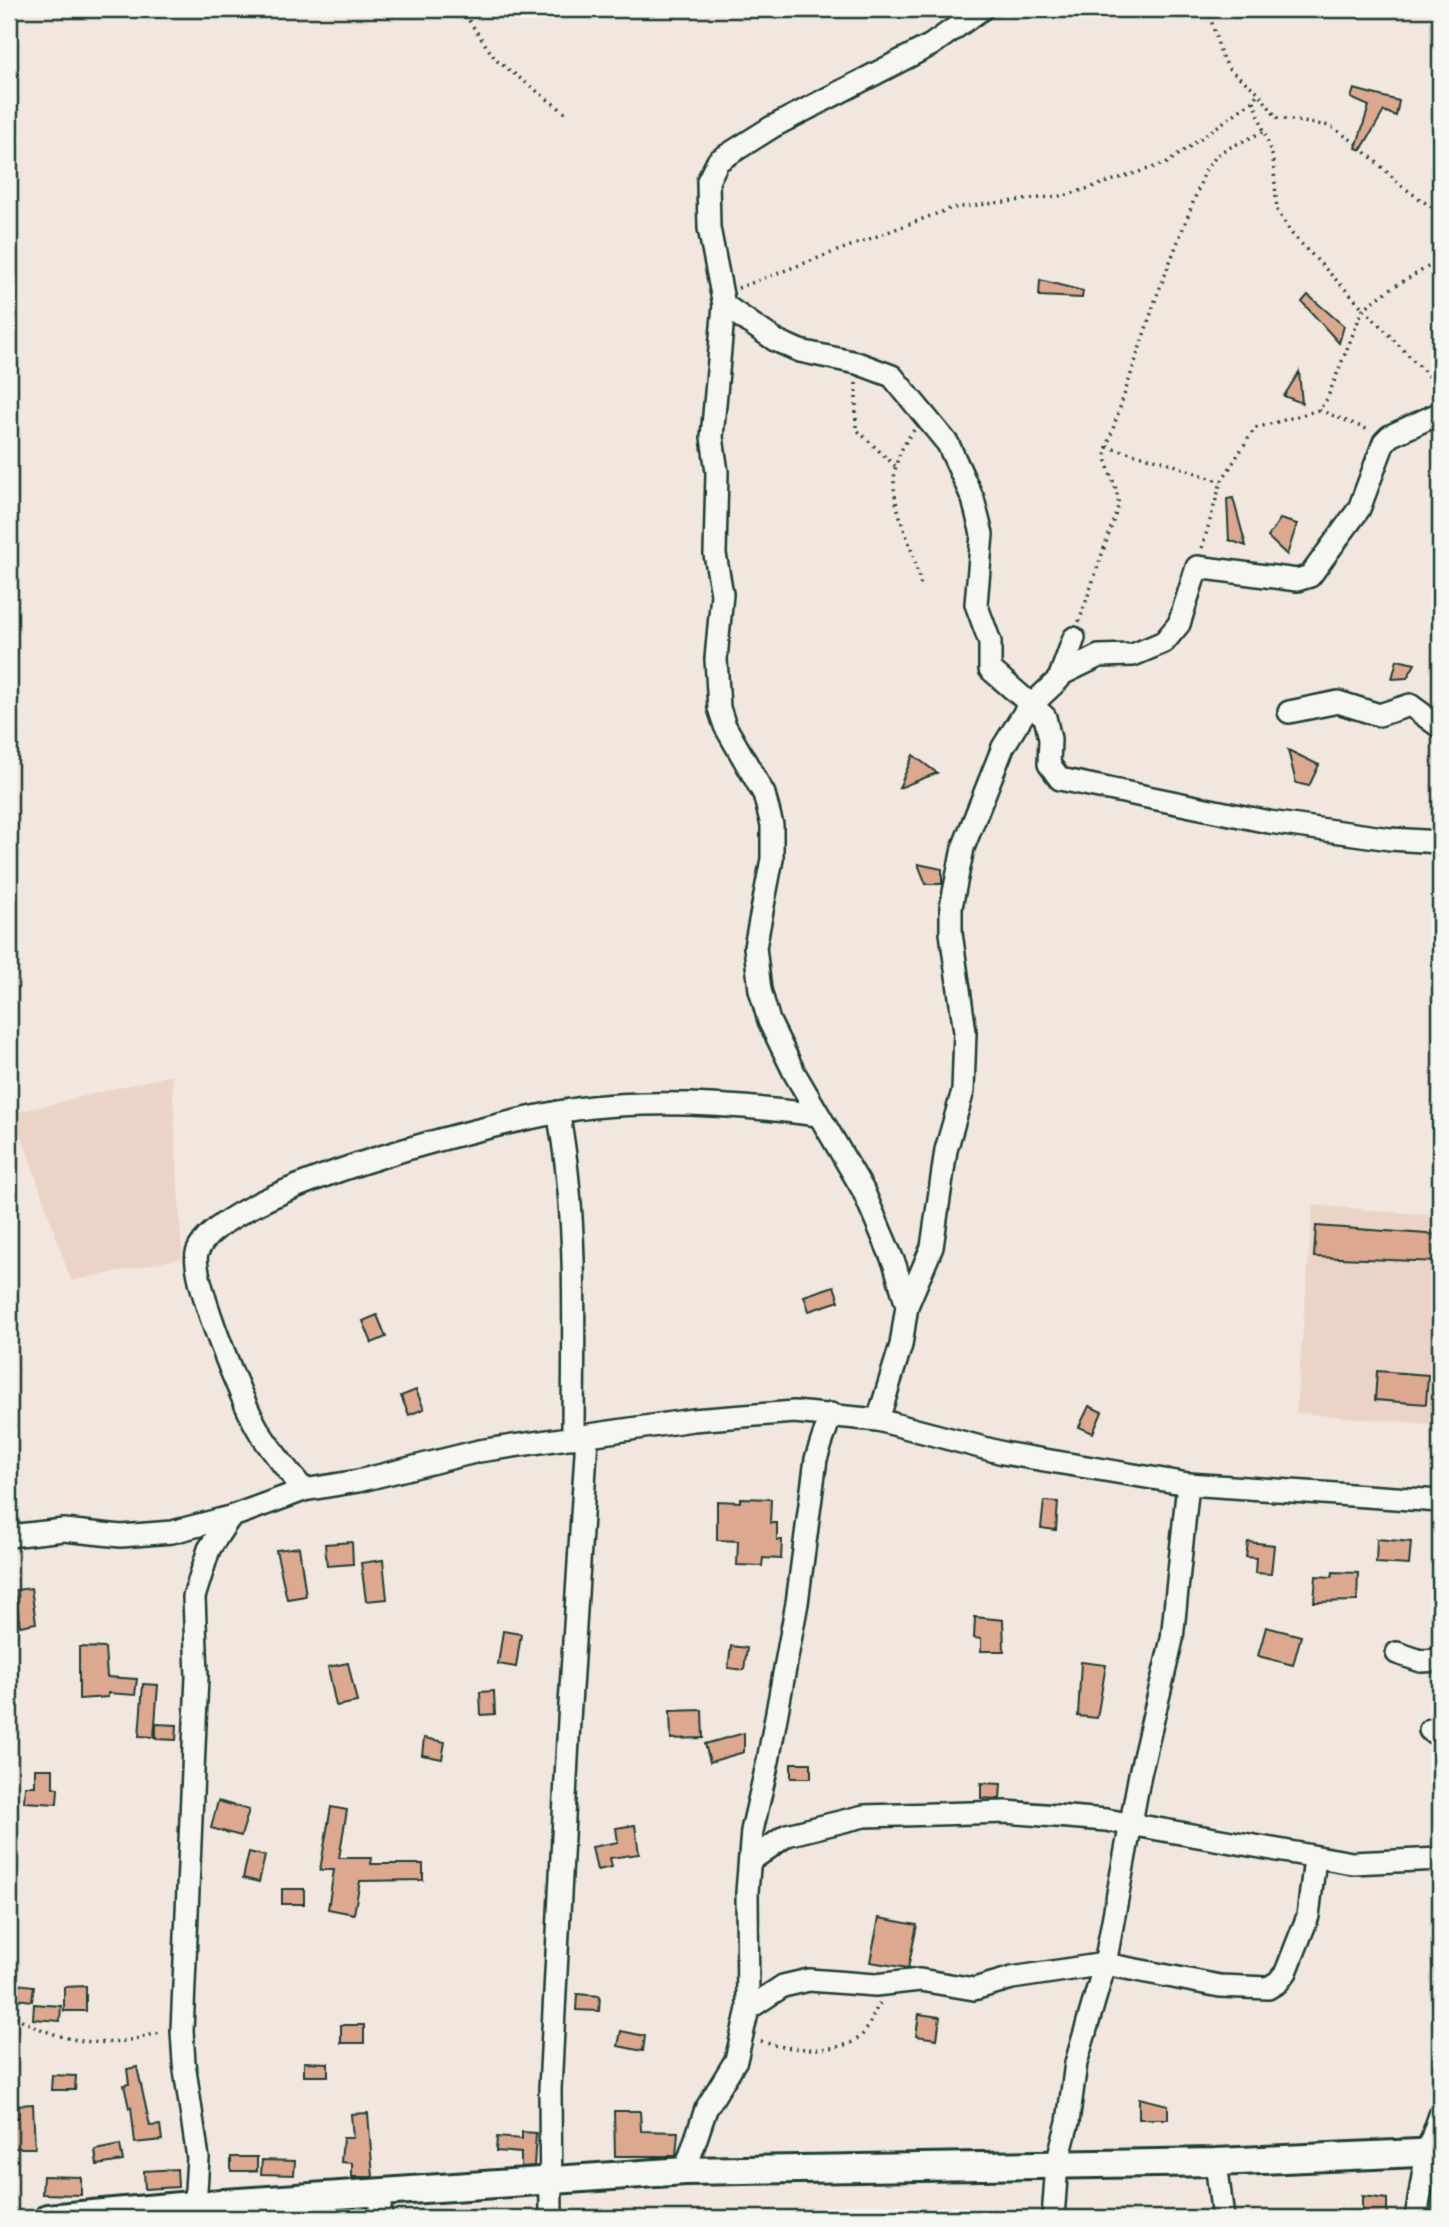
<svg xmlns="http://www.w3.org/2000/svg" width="1449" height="2227" font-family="Sriracha,sans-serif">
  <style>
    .built { fill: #ebd4c7 }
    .building { fill: #dca990; stroke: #1f3d34; stroke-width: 2 }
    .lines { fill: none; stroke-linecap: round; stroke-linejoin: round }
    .minor-casing { stroke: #1f3d34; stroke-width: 26 }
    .tertiary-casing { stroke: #1f3d34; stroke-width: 32 }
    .path { stroke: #1f3d34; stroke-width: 3.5; stroke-dasharray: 2 5; stroke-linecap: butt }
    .minor { stroke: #f6f6f2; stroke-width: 21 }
    .tertiary { stroke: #f6f6f2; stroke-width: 26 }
  </style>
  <rect width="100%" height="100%" fill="#f1e7de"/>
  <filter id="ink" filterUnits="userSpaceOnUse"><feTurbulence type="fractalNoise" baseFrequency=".0143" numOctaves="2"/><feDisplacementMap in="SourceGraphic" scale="14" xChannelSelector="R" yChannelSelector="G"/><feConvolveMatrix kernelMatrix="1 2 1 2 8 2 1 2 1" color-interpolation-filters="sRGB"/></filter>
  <g filter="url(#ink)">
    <g class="built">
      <path d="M172,1075L182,1258L71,1281L14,1113Z"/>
      <path d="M1313,1205L1440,1216V1425L1296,1413Z"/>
    </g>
    <g class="building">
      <path d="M1354,89L1399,101L1396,116L1384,111L1361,150L1356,148L1369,106L1351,98Z"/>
      <path d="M1040,280L1083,291L1082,298L1039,296Z"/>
      <path d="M1308,295L1344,326L1339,343L1302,302Z"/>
      <path d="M1299,372L1302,403L1284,396Z"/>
      <path d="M1233,498L1246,546L1229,540L1227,499Z"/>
      <path d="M1280,519L1297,524L1287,555L1268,537Z"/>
      <path d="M1397,660L1415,664L1407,678L1392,679Z"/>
      <path d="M1288,750L1319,765L1309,786L1296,783Z"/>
      <path d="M913,755L937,773L899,788Z"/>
      <path d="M918,864L942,869V884H926Z"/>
      <path d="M1316,1226L1440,1235V1262L1314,1257Z"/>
      <path d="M834,1286L839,1301L809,1311L804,1296Z"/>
      <path d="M377,1315L386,1337L372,1343L363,1321Z"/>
      <path d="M1377,1371L1428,1375L1426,1404L1375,1400Z"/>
      <path d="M416,1390L424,1409L409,1415L401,1396Z"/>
      <path d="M1089,1406L1102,1412L1093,1433L1079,1427Z"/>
      <path d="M740,1498L771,1499L770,1523H777V1540H782L781,1559L763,1558L762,1566L737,1565L738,1541L717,1540V1501L740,1502Z"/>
      <path d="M1044,1501L1058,1502L1056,1530L1041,1528Z"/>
      <path d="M1377,1539L1411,1542L1409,1565L1376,1563Z"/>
      <path d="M352,1542L353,1564L327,1566L325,1544Z"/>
      <path d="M1248,1542L1274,1545L1271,1574L1255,1573L1256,1558L1246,1557Z"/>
      <path d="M299,1547L306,1596L287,1599L276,1550Z"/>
      <path d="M383,1560L387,1599L366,1601L361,1563Z"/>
      <path d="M1333,1572L1358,1573L1357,1601L1314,1602L1316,1576L1332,1577Z"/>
      <path d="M31,1588L36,1623L20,1626L15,1590Z"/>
      <path d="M975,1617L1003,1620L1004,1651H981V1639L974,1638Z"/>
      <path d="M1266,1627L1301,1636L1293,1665L1258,1656Z"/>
      <path d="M503,1631L521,1634L516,1667L498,1664Z"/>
      <path d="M731,1646L747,1648L744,1670L728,1668Z"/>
      <path d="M79,1647L105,1648L107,1677L137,1679L135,1695L108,1693V1697L79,1699Z"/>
      <path d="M1081,1662L1106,1665L1097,1718L1078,1716Z"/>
      <path d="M348,1663L357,1702L336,1706L328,1667Z"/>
      <path d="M143,1684L158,1685L154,1737L139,1736Z"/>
      <path d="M494,1691L495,1714L481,1715L480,1692Z"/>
      <path d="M702,1710L703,1738L671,1739L670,1711Z"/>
      <path d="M156,1724L177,1725L176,1740L156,1739Z"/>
      <path d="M744,1733V1752L710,1762L705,1744Z"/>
      <path d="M424,1738L445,1742L442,1759L422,1755Z"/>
      <rect x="791" y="1763" width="20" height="15"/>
      <path d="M35,1769H53V1787L58,1788L57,1804L24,1802L25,1786H35Z"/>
      <path d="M981,1783L1001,1784L1000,1799L981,1798Z"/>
      <path d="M218,1801L249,1810L241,1836L211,1828Z"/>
      <path d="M331,1807L347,1810L339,1858H372L371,1864H423V1880L360,1881L354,1914L328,1909L334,1870H320Z"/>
      <path d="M635,1825L639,1854L610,1858L612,1867L597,1870L592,1847L618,1842L616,1828Z"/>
      <path d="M249,1852L265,1856L259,1882L243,1878Z"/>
      <rect x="282" y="1889" width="22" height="15"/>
      <path d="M879,1918L917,1925L908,1968L870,1962Z"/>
      <path d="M9,1983L34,1986L32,2001L9,1998Z"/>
      <path d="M86,1986V2011H64V1987Z"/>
      <path d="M577,1994L600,1996L599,2011L576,2010Z"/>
      <path d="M34,2004L61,2006L60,2021L33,2019Z"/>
      <path d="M919,2014L940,2017L937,2039L916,2036Z"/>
      <rect x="341" y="2025" width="23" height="18"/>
      <path d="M621,2031L645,2036L643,2051L618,2046Z"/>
      <path d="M304,2062L328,2063V2076H304Z"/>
      <path d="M137,2067L150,2126L160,2125L162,2140L135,2143L131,2107L129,2108L124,2085L129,2084L127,2069Z"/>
      <path d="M52,2075L76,2076L75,2090H51Z"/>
      <path d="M1139,2098L1168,2105V2119H1139Z"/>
      <path d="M33,2104L35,2148H9V2118H19V2105Z"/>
      <path d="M614,2111H640L641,2131L678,2132L676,2156H615Z"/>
      <path d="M368,2113L373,2177H352V2163L341,2162L343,2138H353L351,2114Z"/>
      <path d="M522,2132L536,2133L534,2166L521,2167V2153L496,2151L497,2137L522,2139Z"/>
      <path d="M120,2145L123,2161L97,2165L95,2150Z"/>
      <rect x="231" y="2157" width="26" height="14"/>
      <path d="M262,2160L295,2161L294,2175L261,2174Z"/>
      <path d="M177,2169L178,2187L145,2189L144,2171Z"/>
      <path d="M43,2176L81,2177V2195L42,2194Z"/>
      <path d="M1362,2196L1387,2199V2218H1362Z"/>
    </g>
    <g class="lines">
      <defs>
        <g id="minor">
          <path d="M724,305L775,340L800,351L857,363L892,376L948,444L973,499L982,534L976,604L990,642V669L1045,717L1050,739L1049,764L1060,779L1269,822L1390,839L1440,842"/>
          <path d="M1062,674L1099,656L1133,655L1164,642L1179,624L1197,567L1297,580L1310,576L1359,509L1384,442L1390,436L1440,413"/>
          <path d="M1289,712L1338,702L1379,715L1410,705L1440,727"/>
          <path d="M558,1112C579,1220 573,1329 573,1438"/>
          <path d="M907,1306L932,1247L946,1150L963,1091L965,1032L951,933V907L963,848L1003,747L1026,710L1059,679L1074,638"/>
          <path d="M878,1420L901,1345L907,1306L895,1265L863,1190L795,1074L769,1021L760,990L755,947L772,859V825L764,794L725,726L719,708L716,659L722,594L715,554L717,472L712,437L724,305L709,228L708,181L718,161L772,127L931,45L982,9"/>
          <path d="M304,1490C288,1471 272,1452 259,1431C244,1407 190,1276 197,1253C217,1188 524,1114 592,1107C668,1100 743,1105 818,1115"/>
          <path d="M9,1536L64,1530L121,1536L172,1532L230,1517L304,1490L358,1481L479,1451L693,1420L794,1412L878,1420L1003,1453L1188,1484L1440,1501"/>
          <path d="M1397,1653L1421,1661L1440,1660"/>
          <path d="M1430,1730L1440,1736"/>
          <path d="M750,1861L787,1835L864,1816L1006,1812L1106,1820L1352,1863L1440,1859"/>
          <path d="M748,2009L783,1986L809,1980L875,1985L920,1980L974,1989L1012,1978L1105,1964L1220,1986L1268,1988L1278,1982L1286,1972L1308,1916L1315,1858"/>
          <path d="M1216,2162L1223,2218"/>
          <path d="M685,2171L706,2109L736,2060L748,2009L747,1892L752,1831L768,1761L797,1603L816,1459L831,1414"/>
          <path d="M379,2194L381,2218"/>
          <path d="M195,2206L198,2158L184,2063L182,2031L197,1676L194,1597L209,1549L230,1517"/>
          <path d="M551,2218L550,2089L569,1720L587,1437"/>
          <path d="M1053,2218L1057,2164L1068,2122L1076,2063L1105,1964L1140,1774L1172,1639L1188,1484"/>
          <path d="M1416,2218L1427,2152L1440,2115"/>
        </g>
        <path id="tertiary" d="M48,2218L180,2206L685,2171L1216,2162L1440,2152"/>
      </defs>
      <use href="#minor" class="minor-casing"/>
      <use href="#tertiary" class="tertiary-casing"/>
      <g class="path">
        <path d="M461,9L496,60L567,114"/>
        <path d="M1208,9L1221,55L1230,70L1258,92L1277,118L1330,126L1356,143L1403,187L1440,213"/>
        <path d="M1254,101L1273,158L1277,210L1292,234L1440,388"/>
        <path d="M738,288L952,208L1067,195L1167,163L1254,100L1258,92"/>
        <path d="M856,383V429L895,466"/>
        <path d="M1319,410L1369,430"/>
        <path d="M914,430C869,488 913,528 921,589"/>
        <path d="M1107,447L1166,462L1221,482"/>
        <path d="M1202,548L1221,482L1251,434L1256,428L1319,410L1327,399L1363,309L1393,287L1440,260"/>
        <path d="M1079,622L1118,507C1120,484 1103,472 1107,447L1156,298L1206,169L1220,152L1265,131"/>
        <path d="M9,2013C45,2034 82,2047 125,2041C138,2039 150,2034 163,2033"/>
        <path d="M761,2041C782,2050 843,2055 861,2036C870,2028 873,2013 880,2003"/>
      </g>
      <use href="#minor" class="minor"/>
      <use href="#tertiary" class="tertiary"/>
    </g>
  </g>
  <rect width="1449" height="2227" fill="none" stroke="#f6f6f2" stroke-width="35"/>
  <rect x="18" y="18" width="1414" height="2192" fill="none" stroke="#1f3d34" stroke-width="2.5" filter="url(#ink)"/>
</svg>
